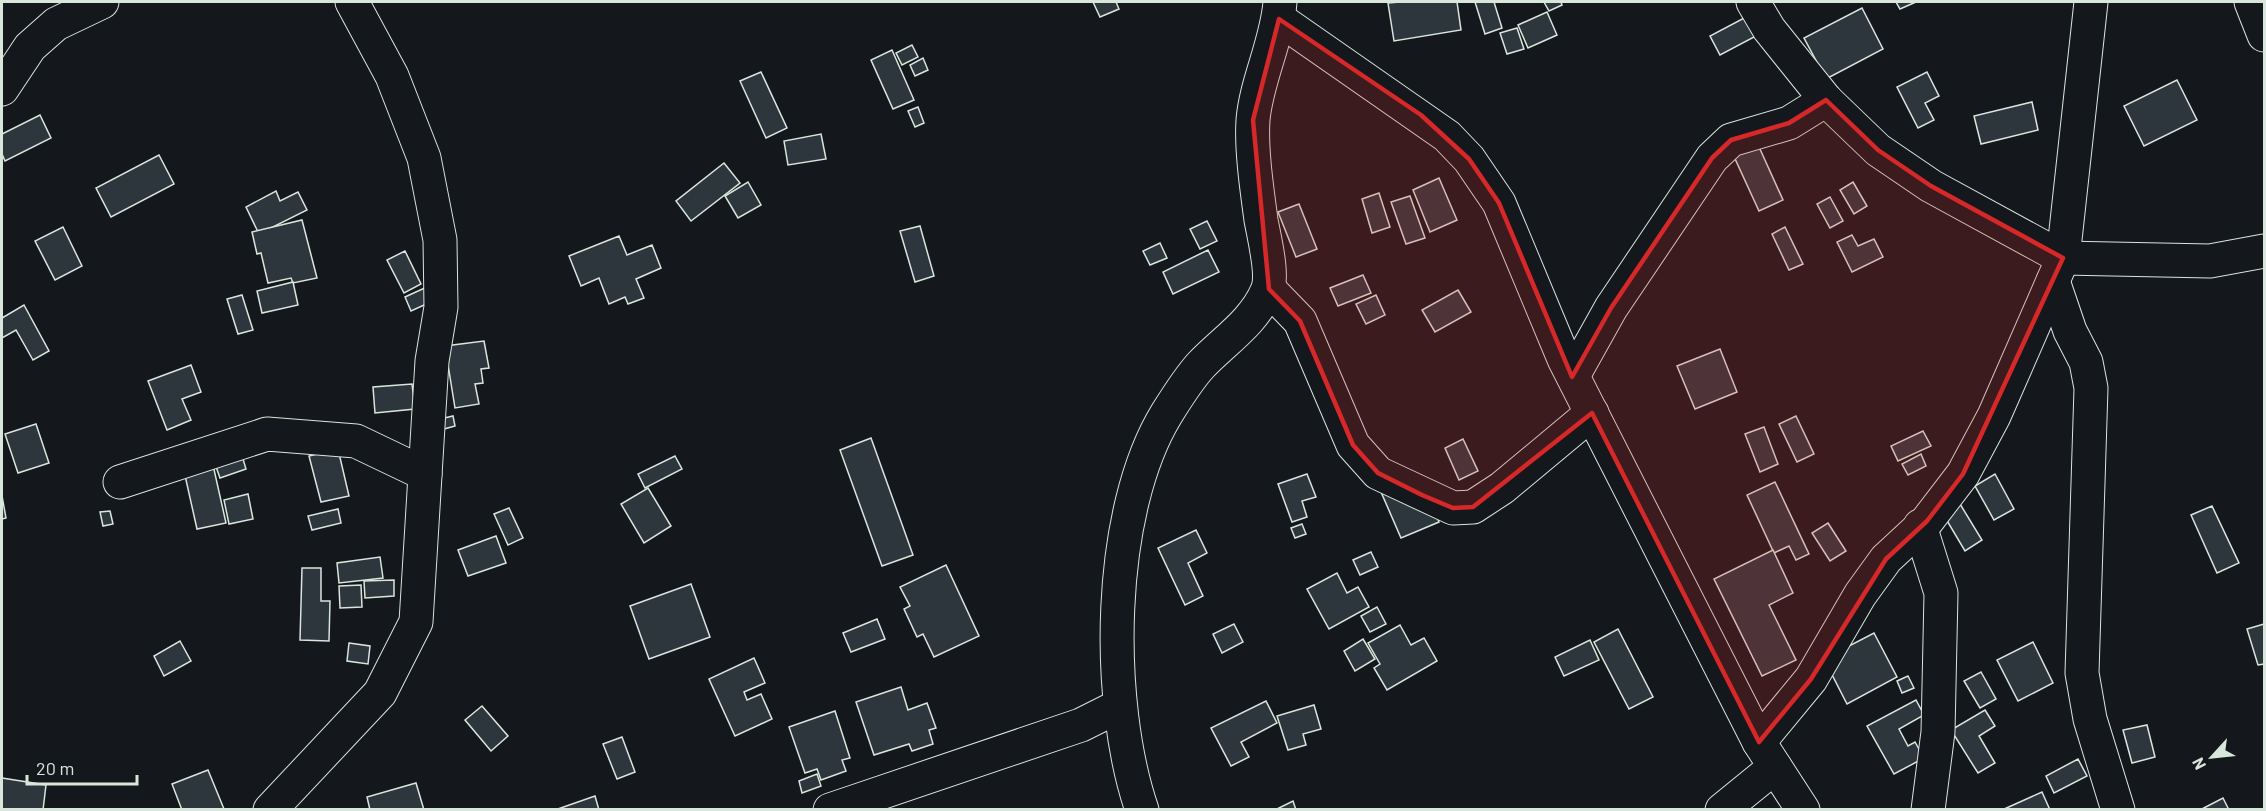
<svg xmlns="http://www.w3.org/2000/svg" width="2266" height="811" font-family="Barlow,sans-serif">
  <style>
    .building { fill: #2c363c; stroke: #d8e6dc; stroke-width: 1.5 }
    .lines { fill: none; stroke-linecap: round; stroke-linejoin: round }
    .minor-casing { stroke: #d8e6dc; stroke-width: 35 }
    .minor { stroke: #14181c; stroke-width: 33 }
    .marked { fill: #d62828; fill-opacity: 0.2; stroke: #d62828; stroke-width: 4.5; stroke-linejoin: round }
  </style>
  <rect width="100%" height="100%" fill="#14181c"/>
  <g class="building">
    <path d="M1093,2H1116L1119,9L1100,17Z"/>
    <path d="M1400,2H1457L1461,30L1394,41L1388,3Z"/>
    <path d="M1475,2H1494L1502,28L1485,34Z"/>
    <path d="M1544,2H1561L1562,5L1549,11Z"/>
    <path d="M1896,2H1916L1900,9Z"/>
    <path d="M1862,8L1883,49L1826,79L1804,38Z"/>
    <path d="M1547,12L1557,35L1528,48L1518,25Z"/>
    <path d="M1746,17L1756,36L1720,55L1710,36Z"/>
    <path d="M1517,28L1524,49L1507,54L1500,33Z"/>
    <path d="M912,45L918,57L902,65L896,53Z"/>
    <path d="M892,50L914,100L893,109L871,60Z"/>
    <path d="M923,58L928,70L915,76L910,65Z"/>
    <path d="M761,72L787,128L766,138L740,81Z"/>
    <path d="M1927,72L1939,96L1925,103L1934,120L1918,128L1897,87Z"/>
    <path d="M2177,80L2197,120L2144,146L2124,106Z"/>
    <path d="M2032,102L2038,130L1981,144L1974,116Z"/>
    <path d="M918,107L924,123L915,127L908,111Z"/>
    <path d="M40,115L51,138L5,161L2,154V134Z"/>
    <path d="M821,134L826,159L788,165L784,141Z"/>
    <path d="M1755,138L1783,200L1759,211L1731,150Z"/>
    <path d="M159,155L174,184L111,217L96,188Z"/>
    <path d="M724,163L740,183L691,221L676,201Z"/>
    <path d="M1439,178L1457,220L1430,232L1413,190Z"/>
    <path d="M748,182L761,205L738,218L725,196Z"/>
    <path d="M1853,182L1867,206L1854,214L1840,190Z"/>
    <path d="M276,191L280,201L298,192L307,210L259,234L246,207Z"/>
    <path d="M1379,193L1390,227L1372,233L1362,199Z"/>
    <path d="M1410,196L1425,238L1406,244L1391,202Z"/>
    <path d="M1830,197L1843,221L1830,228L1817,204Z"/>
    <path d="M1299,204L1317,249L1296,257L1278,212Z"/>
    <path d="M302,220L317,278L293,283L291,278L268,283L261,253L257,254L252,232Z"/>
    <path d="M1207,221L1217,241L1200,249L1190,229Z"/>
    <path d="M920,226L934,276L915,282L900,231Z"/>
    <path d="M63,227L82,266L55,280L35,241Z"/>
    <path d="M1785,227L1803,264L1789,270L1772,234Z"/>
    <path d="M1852,235L1858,246L1874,239L1883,257L1852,272L1837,242Z"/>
    <path d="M619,236L627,255L652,245L661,268L636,279L644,298L628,304L625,297L609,304L599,278L581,286L569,256Z"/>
    <path d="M1160,243L1167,258L1150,265L1143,251Z"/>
    <path d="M1208,250L1219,272L1173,294L1163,272Z"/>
    <path d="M405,251L421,284L404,293L387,260Z"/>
    <path d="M1363,275L1371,293L1338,306L1330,288Z"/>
    <path d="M293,282L298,305L262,313L257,291Z"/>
    <path d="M429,286L435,300L411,311L405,297Z"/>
    <path d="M1458,290L1471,312L1435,332L1422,310Z"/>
    <path d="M242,295L253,330L238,334L227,299Z"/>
    <path d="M1376,295L1385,315L1366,324L1356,304Z"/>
    <path d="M24,305L49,351L33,360L16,330L2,338V318Z"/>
    <path d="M484,341L489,368L481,369L483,383L475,384L479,404L455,408L445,346Z"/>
    <path d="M1720,349L1737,392L1695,409L1677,366Z"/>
    <path d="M191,365L201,392L182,399L191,420L167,430L148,381Z"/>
    <path d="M412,384L415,409L375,413L373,387Z"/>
    <path d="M453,416L455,426L444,429L440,419Z"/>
    <path d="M1796,416L1814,454L1797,462L1779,424Z"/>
    <path d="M36,424L49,463L18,473L5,434Z"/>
    <path d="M1764,427L1778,464L1760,472L1745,434Z"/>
    <path d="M1923,431L1931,446L1898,461L1891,446Z"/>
    <path d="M871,438L913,555L882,566L840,450Z"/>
    <path d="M1463,439L1478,471L1459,480L1445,448Z"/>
    <path d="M240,449L246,469L220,478L213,458Z"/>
    <path d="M338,449L349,496L321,502L309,456Z"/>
    <path d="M1921,454L1926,466L1908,475L1902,464Z"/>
    <path d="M675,456L682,469L645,488L638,474Z"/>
    <path d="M213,465L226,523L197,529L184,471Z"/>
    <path d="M1307,474L1316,497L1302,501L1307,517L1292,522L1278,484Z"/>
    <path d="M1995,474L2014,509L1994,520L1975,486Z"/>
    <path d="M1775,482L1809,554L1796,560L1789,546L1774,553L1747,495Z"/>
    <path d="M648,488L671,526L644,543L621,504Z"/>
    <path d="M1381,492L1432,504L1439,522L1401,538Z"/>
    <path d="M248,494L253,519L229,524L224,500Z"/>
    <path d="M2,496L6,518L2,519Z"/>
    <path d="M1960,504L1982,540L1965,551L1943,514Z"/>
    <path d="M2212,506L2239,563L2217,573L2191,515Z"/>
    <path d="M509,508L523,538L508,545L494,514Z"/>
    <path d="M338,509L341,523L312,530L308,516Z"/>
    <path d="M110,511L113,524L103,526L100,512Z"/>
    <path d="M1828,523L1846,551L1830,561L1812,533Z"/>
    <path d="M1302,524L1306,534L1295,538L1291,528Z"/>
    <path d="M1196,530L1207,553L1188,563L1203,596L1185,605L1158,548Z"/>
    <path d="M496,536L506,563L468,576L458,550Z"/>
    <path d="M1773,550L1793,593L1769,605L1796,660L1762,676L1714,579Z"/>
    <path d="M1371,552L1378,567L1360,575L1353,560Z"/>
    <path d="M380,557L383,578L339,583L337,563Z"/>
    <path d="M946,565L979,636L934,657L923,634L917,637L904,609L910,606L900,587Z"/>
    <path d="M302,568H321V601H330L329,641L300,640Z"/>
    <path d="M1337,573L1347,593L1358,587L1369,607L1329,629L1307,589Z"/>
    <path d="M394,580V596L365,598L364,581Z"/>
    <path d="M691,584L710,637L649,659L630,606Z"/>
    <path d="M361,585L362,607L340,608L339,586Z"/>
    <path d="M1377,607L1386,624L1370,632L1361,616Z"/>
    <path d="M877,619L885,639L851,652L843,633Z"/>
    <path d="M1234,624L1243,642L1222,653L1213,634Z"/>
    <path d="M2264,624V664L2258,665L2247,629Z"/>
    <path d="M1400,625L1411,645L1424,638L1437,661L1387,690L1374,668L1380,664L1368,643Z"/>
    <path d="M1618,629L1653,697L1629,709L1594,642Z"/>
    <path d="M1874,633L1897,677L1847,704L1824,659Z"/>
    <path d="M1363,639L1375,659L1355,671L1344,651Z"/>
    <path d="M1590,640L1599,660L1564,676L1555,657Z"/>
    <path d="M180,641L191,661L164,676L154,656Z"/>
    <path d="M2033,642L2053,683L2018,701L1997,660Z"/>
    <path d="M349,643L370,646L368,664L347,661Z"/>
    <path d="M754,658L765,683L744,692L747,700L761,694L772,719L735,736L709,679Z"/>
    <path d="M1981,672L1996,699L1980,708L1964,681Z"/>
    <path d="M1908,676L1914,688L1902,693L1897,681Z"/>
    <path d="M901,687L908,710L927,703L936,728L929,730L933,744L912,751L909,744L874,755L856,702Z"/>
    <path d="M1916,700L1924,715L1899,729L1908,746L1915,742L1924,758L1894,774L1867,726Z"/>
    <path d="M1266,701L1277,723L1241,742L1249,757L1231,766L1211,728Z"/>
    <path d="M1314,705L1321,729L1303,734L1306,745L1288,750L1277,716Z"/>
    <path d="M482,706L508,736L491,751L465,720Z"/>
    <path d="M1985,710L1995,726L1979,736L1995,763L1978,773L1951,730Z"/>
    <path d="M835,711L850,758L842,760L846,771L821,780L817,769L805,773L789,727Z"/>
    <path d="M2147,725L2155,757L2132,763L2123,730Z"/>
    <path d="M622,737L635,772L617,779L603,744Z"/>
    <path d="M2078,759L2087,776L2054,793L2046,776Z"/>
    <path d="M208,770L224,809L182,810L172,784Z"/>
    <path d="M817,774L821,786L802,793L799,781Z"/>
    <path d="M2,778L46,785L43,810H2Z"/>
    <path d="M416,783L424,810H370L367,797Z"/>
    <path d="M2042,792L2050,810H2002Z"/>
    <path d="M595,796L599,810H555Z"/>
    <path d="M2223,798L2229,810H2200Z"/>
    <path d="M1293,801L1296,810H1275Z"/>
  </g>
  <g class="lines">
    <defs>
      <g id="minor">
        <path d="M1753,2L1769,29L1826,100L1878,150L1931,186L2063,258L2210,261L2264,251"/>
        <path d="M2251,2L2264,35"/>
        <path d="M1279,19L1447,136L1469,159L1499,203L1564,359L1759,742L1803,810"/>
        <path d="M2,89L30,47L56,24L102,2"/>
        <path d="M2053,281L2070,331L2086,362L2091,388L2082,673L2090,719L2118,810"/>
        <path d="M1269,289L1300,321L1353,445L1378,473L1453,508L1473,507L1502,488L1592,413"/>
        <path d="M1573,376L1611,308L1712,158L1731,140L1789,123L1826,100"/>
        <path d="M120,482L267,434L356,441L425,474"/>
        <path d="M1920,526L1941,593L1938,732L1928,810"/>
        <path d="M1759,742L1811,679L1860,595L1886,559L1927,521L1963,474L1994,416L2063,258L2091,2"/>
        <path d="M270,810L380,693L416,622L432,361L441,307L440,240L424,158L392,76L352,2"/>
        <path d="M830,810L1081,725L1119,706"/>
        <path d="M1142,810C1105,702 1106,512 1167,413C1177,397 1189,378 1201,365C1224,341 1254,322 1267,291C1274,276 1264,237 1261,220C1257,190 1251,150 1253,120C1256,82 1277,42 1280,2"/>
        <path d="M1722,810L1775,767"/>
      </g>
    </defs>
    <use href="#minor" class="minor-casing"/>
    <use href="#minor" class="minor"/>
  </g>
  <path class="marked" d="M1279,19L1421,115L1469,159L1499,203L1572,377L1611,308L1712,158L1731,140L1789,123L1826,100L1878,150L1931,186L2063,258L1963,474L1927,521L1886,559L1811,679L1759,742L1592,413L1473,507L1453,508L1422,495L1378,473L1353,445L1300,321L1269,289L1253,120Z"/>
  <rect width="2266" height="811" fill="none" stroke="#d8e6dc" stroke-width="6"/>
  <g transform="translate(2212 757) rotate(243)" stroke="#14181c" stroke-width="4.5" paint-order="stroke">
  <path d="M0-4.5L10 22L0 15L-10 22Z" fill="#d8e6dc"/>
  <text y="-9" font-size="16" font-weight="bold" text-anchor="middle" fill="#d8e6dc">N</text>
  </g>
  <path d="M27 775v9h110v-9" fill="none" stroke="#d8e6dc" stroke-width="3"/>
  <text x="36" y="775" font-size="18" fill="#d8e6dc" stroke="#14181c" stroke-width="4.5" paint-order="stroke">20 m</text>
</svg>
